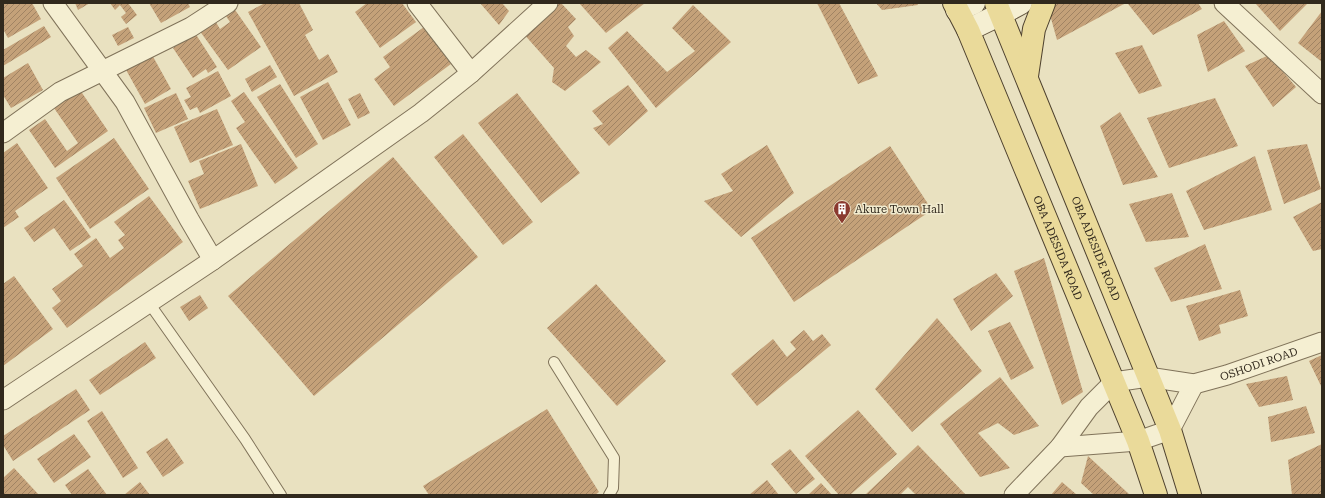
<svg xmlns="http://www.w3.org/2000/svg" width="1325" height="498" font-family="'Roboto Serif',serif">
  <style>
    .building { fill: url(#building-hatch) }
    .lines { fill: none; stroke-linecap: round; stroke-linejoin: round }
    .lane-casing { stroke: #80735a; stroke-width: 12 }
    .street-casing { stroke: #80735a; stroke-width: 21 }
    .secondary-casing { stroke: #62543d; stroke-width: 24 }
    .primary-casing { stroke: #4e412e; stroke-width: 24 }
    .lane { stroke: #f5efd2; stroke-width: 10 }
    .street { stroke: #f5efd2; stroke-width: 19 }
    .secondary { stroke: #f5efd2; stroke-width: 22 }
    .primary { stroke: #eada9a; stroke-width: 22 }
    .labels { text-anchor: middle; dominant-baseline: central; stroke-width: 3; stroke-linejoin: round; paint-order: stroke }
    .poi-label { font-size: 11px; fill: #31291d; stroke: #f1ebcf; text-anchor: start }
    .street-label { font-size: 11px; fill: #31291d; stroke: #f1ebcf }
  </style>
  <defs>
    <pattern id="building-hatch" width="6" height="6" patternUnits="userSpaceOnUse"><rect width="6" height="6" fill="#c4a179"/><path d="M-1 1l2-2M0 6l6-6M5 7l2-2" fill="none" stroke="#a08363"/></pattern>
  </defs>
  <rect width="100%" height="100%" fill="#e9e1c0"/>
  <g class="building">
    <path d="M3,3H32L41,19L8,38L3,29Z"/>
    <path d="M75,3H90L78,10Z"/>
    <path d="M110,3H128L137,15L126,24L121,17L126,13L120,5L115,10Z"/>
    <path d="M149,3H188L190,7L161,23Z"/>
    <path d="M265,3H299L313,30L305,35L319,60L328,54L338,72L294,96L248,12Z"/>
    <path d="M367,3H402L416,22L380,48L355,12Z"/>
    <path d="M480,3H502L509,11L499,25Z"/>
    <path d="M558,3H561L576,19L568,27L574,36L566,46L576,57L586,50L601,62L565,91L552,82L554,68L522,32Z"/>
    <path d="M579,3H645L606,33Z"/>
    <path d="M817,3H839L878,76L858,84Z"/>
    <path d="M876,3H917L918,5L882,10Z"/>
    <path d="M1050,3H1123L1124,4L1057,40L1047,4Z"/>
    <path d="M1129,3H1198L1202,9L1153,35L1128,4Z"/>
    <path d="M1255,3H1308L1280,31Z"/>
    <path d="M693,5L731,42L656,108L608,48L627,31L667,72L695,51L672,28Z"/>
    <path d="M233,7L261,47L228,70L199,30L214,19L220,29L230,22L224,13Z"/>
    <path d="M1322,11V62L1298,43Z"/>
    <path d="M1224,21L1245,51L1208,72L1197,35Z"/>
    <path d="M44,26L51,37L3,66V50Z"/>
    <path d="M128,27L134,38L118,46L112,35Z"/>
    <path d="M424,27L451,64L394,106L374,79L390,67L383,57Z"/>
    <path d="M195,33L217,67L208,73L206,69L193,78L173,48Z"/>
    <path d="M1142,45L1162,86L1139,94L1115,53Z"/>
    <path d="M151,53L171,89L145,104L125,68Z"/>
    <path d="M1269,55L1296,87L1273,107L1245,66Z"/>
    <path d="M28,63L43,90L11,108L3,95V78Z"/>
    <path d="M270,65L277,77L252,92L245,79Z"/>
    <path d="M218,71L231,96L200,113L197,107L190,110L184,100L191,97L186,88Z"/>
    <path d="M328,82L351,125L323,140L300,97Z"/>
    <path d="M280,84L318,144L296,158L257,97Z"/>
    <path d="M628,85L648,111L609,146L593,128L603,124L592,111Z"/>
    <path d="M80,90L108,131L55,168L29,130L45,119L67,151L78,143L54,108Z"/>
    <path d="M244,92L298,168L275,184L236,128L245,122L231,101Z"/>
    <path d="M176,93L188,119L156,133L144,108Z"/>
    <path d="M360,93L370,113L358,119L348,99Z"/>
    <path d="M517,93L580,173L541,203L478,123Z"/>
    <path d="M1215,98L1238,146L1169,168L1147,118Z"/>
    <path d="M217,109L233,145L190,163L174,127Z"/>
    <path d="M1120,112L1158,177L1123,185L1100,126Z"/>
    <path d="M463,134L533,222L503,245L434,157Z"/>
    <path d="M114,138L149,189L90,229L56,178Z"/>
    <path d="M17,143L48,188L15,211L19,217L3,228V153Z"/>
    <path d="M241,144L258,186L200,209L188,181L204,174L199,161Z"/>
    <path d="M1307,144L1321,189L1284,204L1267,150Z"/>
    <path d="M767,145L794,193L741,237L704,201L733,191L721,174Z"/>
    <path d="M890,146L932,210L794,302L751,238Z"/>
    <path d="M1255,156L1272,210L1204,230L1186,191Z"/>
    <path d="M393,157L478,257L314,396L228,296Z"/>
    <path d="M1172,193L1189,237L1146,242L1129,204Z"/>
    <path d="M149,196L183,242L67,328L52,308L61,301L52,289L83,266L74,254L96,238L110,258L124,248L118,240L125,235L114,222Z"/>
    <path d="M64,200L91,237L70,251L54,228L34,242L24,228Z"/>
    <path d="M1322,202V249L1313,251L1293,217Z"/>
    <path d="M1205,244L1222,289L1171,302L1154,268Z"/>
    <path d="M1044,258L1083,392L1062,405L1014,271Z"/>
    <path d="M996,273L1013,296L971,331L953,299Z"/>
    <path d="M14,276L53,329L3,366V284Z"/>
    <path d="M596,284L666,361L617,406L547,328Z"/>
    <path d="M1240,290L1248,316L1219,325L1221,333L1199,341L1186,306Z"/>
    <path d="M200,295L208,308L189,321L180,307Z"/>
    <path d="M937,318L982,371L912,432L875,389Z"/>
    <path d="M1010,322L1034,368L1011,380L988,331Z"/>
    <path d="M804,330L813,341L822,334L831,345L757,406L731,374L773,339L787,357L796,349L790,342Z"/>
    <path d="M145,342L156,358L100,395L89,380Z"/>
    <path d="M1322,355V388L1309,361Z"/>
    <path d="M1287,376L1293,400L1259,407L1246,384Z"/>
    <path d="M1000,377L1039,426L1014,435L998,423L978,433L1010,468L980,477L940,424Z"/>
    <path d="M76,389L90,410L13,461L3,445V436Z"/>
    <path d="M1306,406L1315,433L1271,442L1268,417Z"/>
    <path d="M547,409L599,492L595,495H429L423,486Z"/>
    <path d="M858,410L897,454L850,495H839L805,456Z"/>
    <path d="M102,411L138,468L123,478L87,421Z"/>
    <path d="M74,434L91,457L54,483L37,459Z"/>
    <path d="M167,438L184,463L163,477L146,452Z"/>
    <path d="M1322,444V495H1292L1288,460Z"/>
    <path d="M918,445L966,495H916L908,487L900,495H865Z"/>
    <path d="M790,449L815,479L796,494L771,464Z"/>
    <path d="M1088,456L1130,495H1094L1081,483Z"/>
    <path d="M14,468L39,495H3V478Z"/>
    <path d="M88,469L107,495H72L65,485Z"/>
    <path d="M767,480L779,495H749Z"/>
    <path d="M140,482L150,495H124Z"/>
    <path d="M1062,482L1077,495H1051Z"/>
    <path d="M821,483L832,495H808Z"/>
  </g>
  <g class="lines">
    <defs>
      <g id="lane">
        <path d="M149,303L245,439L281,495"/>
        <path d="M554,362L614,458L613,488L609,495"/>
      </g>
      <g id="street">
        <path d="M53,3L125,102L189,219L213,260"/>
        <path d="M417,3L471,73"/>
        <path d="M1224,3L1322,94"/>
        <path d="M3,133L60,92L191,27L228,3"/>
        <path d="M3,400L213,260L421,113L471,73L548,3"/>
        <path d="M1060,447L1138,441L1170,430L1194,384"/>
        <path id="s1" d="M1014,495L1060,447L1089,407L1114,382L1148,377L1194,384L1227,375L1322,342"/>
      </g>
      <g id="secondary">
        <path d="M957,10L974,3"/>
        <path d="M968,30L1001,14L1021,3"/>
      </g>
      <g id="primary">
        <path id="s2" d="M954,3L968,30L1138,441L1156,495"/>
        <path id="s3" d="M996,3L1170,430L1190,495"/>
        <path d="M1027,76L1034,29L1044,3"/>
      </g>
    </defs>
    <use href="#lane" class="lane-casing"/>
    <use href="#street" class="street-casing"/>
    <use href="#secondary" class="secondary-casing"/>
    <use href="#primary" class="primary-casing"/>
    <use href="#lane" class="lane"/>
    <use href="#street" class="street"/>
    <use href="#secondary" class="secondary"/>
    <use href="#primary" class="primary"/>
  </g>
  <defs>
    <symbol id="building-pin" viewBox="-11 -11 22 30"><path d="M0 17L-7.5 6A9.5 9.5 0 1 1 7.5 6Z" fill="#8a392f" stroke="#f1ebcf"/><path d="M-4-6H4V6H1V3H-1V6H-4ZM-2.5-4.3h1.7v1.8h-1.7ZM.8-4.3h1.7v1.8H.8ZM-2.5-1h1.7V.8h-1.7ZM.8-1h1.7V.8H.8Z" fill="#fff"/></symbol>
  </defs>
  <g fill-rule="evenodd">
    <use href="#building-pin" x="832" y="199" width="20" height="27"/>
  </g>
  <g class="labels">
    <g class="poi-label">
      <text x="855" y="209">Akure Town Hall</text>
    </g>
    <g class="street-label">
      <text stroke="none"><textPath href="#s2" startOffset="266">OBA ADESIDA ROAD</textPath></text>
      <text stroke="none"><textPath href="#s3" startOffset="265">OBA ADESIDE ROAD</textPath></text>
      <text stroke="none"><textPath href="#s1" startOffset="300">OSHODI ROAD</textPath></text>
    </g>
  </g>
  <rect width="1325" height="498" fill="none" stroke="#31291d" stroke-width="8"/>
</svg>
